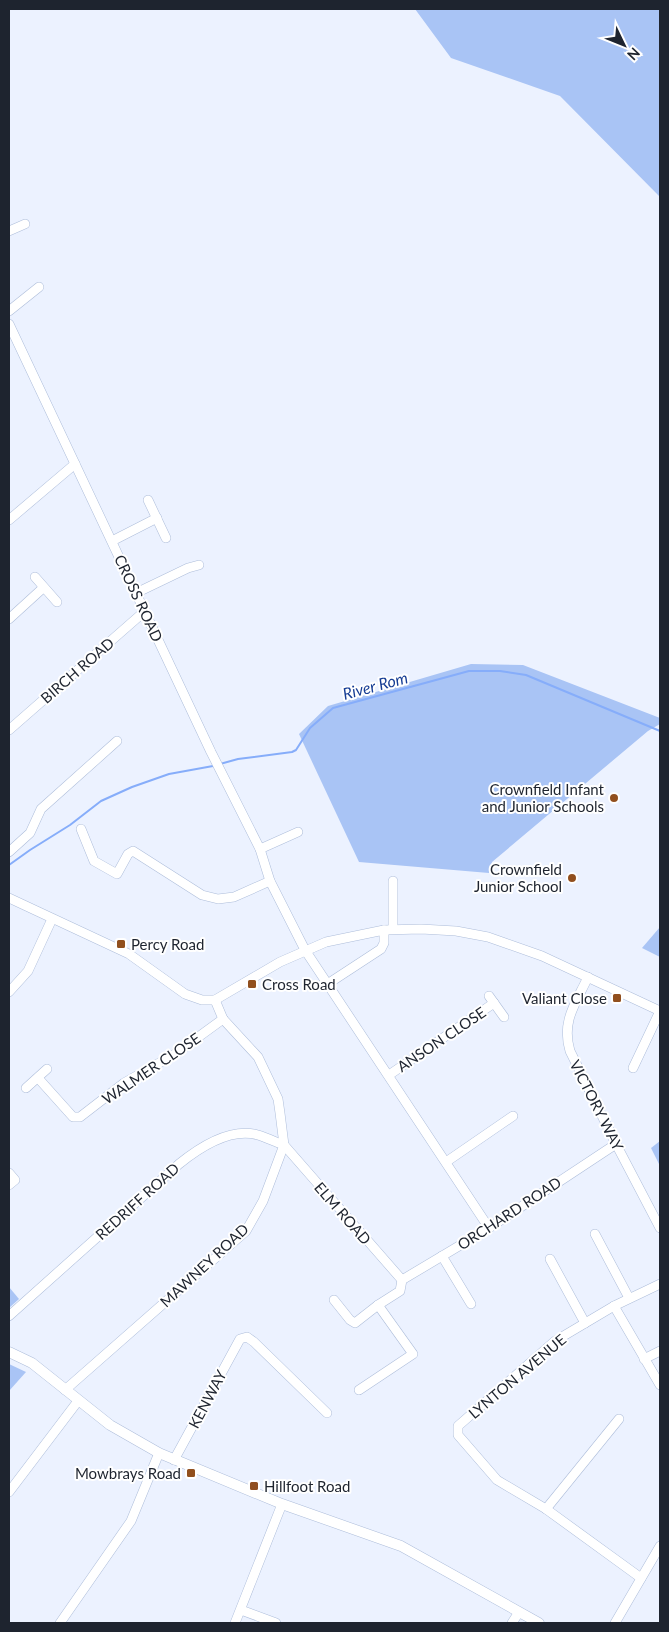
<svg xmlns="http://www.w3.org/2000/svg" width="669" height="1632" font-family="Lato,sans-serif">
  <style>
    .green { fill: #a9c4f5 }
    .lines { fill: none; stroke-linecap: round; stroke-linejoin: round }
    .stream { stroke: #86adfa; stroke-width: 2 }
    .minor-casing { stroke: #adbdda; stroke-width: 10 }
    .major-casing { stroke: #adbdda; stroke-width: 11 }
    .minor { stroke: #fff; stroke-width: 9 }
    .major { stroke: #fff; stroke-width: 10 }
    .poi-dot { fill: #914f1e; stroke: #fff; stroke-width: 2 }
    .labels { text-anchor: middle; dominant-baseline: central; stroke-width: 4; stroke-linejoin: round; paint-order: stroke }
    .street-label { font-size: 15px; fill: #1e242f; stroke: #fff }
    .poi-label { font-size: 15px; fill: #1e242f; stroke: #fff; text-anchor: end }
    .water-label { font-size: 16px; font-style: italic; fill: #163d94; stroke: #fff }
  </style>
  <rect width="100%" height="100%" fill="#ecf2ff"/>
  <g class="green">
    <path d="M415,9H660V197L560,96L451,58Z"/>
    <path d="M471,664L523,665L660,718V724L648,731L492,862L489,873L359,862L299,734L328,706Z"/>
    <path d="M660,927V957L642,948Z"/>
    <path d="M660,1141V1166L651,1148Z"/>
    <path d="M9,1287L19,1299L9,1308Z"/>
    <path d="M9,1364L26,1372L9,1391Z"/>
  </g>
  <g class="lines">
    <g class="stream">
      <path d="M220,764L238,759L292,752L296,750L310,728L333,708L469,671H500L526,675L660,731"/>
      <path d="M9,865L30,850L70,825L101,801L132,787L169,774L213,766"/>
    </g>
    <defs>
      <g id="minor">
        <path d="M9,231L25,224"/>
        <path d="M9,311L39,287"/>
        <path d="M9,324L211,752L260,849L270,881L305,950L489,1228"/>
        <path d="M148,500L166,538"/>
        <path d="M9,520L75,464"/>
        <path d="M112,541L157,518"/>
        <path d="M35,577L57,602"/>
        <path d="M136,593L188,568L199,565"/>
        <path d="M9,619L43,588"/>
        <path d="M9,730L145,611"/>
        <path d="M81,829L94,861L117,874L128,854L133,851L202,895L218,899L234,897L270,881"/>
        <path d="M260,849L298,832"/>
        <path d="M9,852L30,833L41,809L117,741"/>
        <path d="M393,881V929"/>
        <path d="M9,898L129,954L185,994L202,1000H215L280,962L326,942L384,930L421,929L456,931L488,937L505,943L542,956L660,1011L633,1068"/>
        <path d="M588,977C576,1003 561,1021 570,1051L616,1144L660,1228"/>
        <path d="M326,985L381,949L384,943V930"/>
        <path d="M9,992L28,971L52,919"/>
        <path d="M489,996L504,1017"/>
        <path d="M389,1075L494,1003"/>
        <path d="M38,1078L73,1117H80L124,1083L175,1054L223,1019"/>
        <path d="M26,1088L47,1069"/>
        <path d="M446,1162L513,1116"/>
        <path d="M9,1173L15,1180L9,1185"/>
        <path d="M595,1234L629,1298"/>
        <path d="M442,1256L471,1304"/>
        <path d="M550,1259L585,1323"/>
        <path d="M402,1280L489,1228L616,1144"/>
        <path d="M334,1300L350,1320L355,1323L378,1305L400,1291L402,1280"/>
        <path d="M614,1306L660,1385"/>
        <path d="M9,1316L179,1164C200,1147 230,1127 258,1135C267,1138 276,1142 284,1145L402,1280"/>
        <path d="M644,1359L660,1351"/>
        <path d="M65,1390L246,1231L263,1201L284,1145L280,1113L278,1099L258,1057L223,1019L215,1000"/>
        <path d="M359,1390L413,1354L378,1305"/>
        <path d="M174,1460L240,1339L247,1337L254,1342L327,1413"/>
        <path d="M9,1492L78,1401"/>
        <path d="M546,1509L619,1419"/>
        <path d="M641,1578L546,1509L497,1480L458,1435V1426L555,1341L614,1306L660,1284"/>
        <path d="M241,1610L276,1623"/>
        <path d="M60,1623L131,1521L159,1453"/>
        <path d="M235,1623L282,1504"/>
        <path d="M512,1623L519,1612"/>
        <path d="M615,1623L660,1546"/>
      </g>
      <path id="major" d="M9,1352L32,1363L110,1425L159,1453L282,1504L401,1546L539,1623"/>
    </defs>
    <use href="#minor" class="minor-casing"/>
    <use href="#major" class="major-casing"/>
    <use href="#minor" class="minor"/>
    <use href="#major" class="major"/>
  </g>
  <g class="poi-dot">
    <circle cx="614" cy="798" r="5"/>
    <circle cx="572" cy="878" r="5"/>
    <rect x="116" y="939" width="10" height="10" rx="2.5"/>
    <rect x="247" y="979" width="10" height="10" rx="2.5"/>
    <rect x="612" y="993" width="10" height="10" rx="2.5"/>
    <rect x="186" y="1468" width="10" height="10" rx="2.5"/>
    <rect x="249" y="1481" width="10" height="10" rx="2.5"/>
  </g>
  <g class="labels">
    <g class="street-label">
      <text transform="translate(139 598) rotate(65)">CROSS ROAD</text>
      <text transform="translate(77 670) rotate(-41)">BIRCH ROAD</text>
      <text transform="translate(441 1039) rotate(-34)">ANSON CLOSE</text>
      <text transform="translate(151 1068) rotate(-34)">WALMER CLOSE</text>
      <text transform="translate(597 1105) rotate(63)">VICTORY WAY</text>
      <text transform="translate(137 1201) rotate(-42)">REDRIFF ROAD</text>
      <text transform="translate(343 1213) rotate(49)">ELM ROAD</text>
      <text transform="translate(509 1213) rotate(-33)">ORCHARD ROAD</text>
      <text transform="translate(204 1265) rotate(-43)">MAWNEY ROAD</text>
      <text transform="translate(517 1376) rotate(-40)">LYNTON AVENUE</text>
      <text transform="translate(207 1399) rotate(-62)">KENWAY</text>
    </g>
    <g class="poi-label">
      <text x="604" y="789">Crownfield Infant<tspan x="604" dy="17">and Junior Schools</tspan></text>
      <text x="562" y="869">Crownfield<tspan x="562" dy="17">Junior School</tspan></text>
      <text x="131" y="944" text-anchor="start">Percy Road</text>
      <text x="262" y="984" text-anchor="start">Cross Road</text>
      <text x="607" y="998">Valiant Close</text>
      <text x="181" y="1473">Mowbrays Road</text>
      <text x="264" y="1486" text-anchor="start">Hillfoot Road</text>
    </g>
    <g class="water-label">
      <text transform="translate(375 685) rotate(-15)">River Rom</text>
    </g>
  </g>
  <rect width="669" height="1632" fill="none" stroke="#1e242f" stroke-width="20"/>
  <g transform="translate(624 45) rotate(133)" stroke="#ffffff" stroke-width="4" paint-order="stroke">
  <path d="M0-4L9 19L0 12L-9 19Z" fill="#1e242f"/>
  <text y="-8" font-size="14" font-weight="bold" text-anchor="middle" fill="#1e242f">N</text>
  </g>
</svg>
